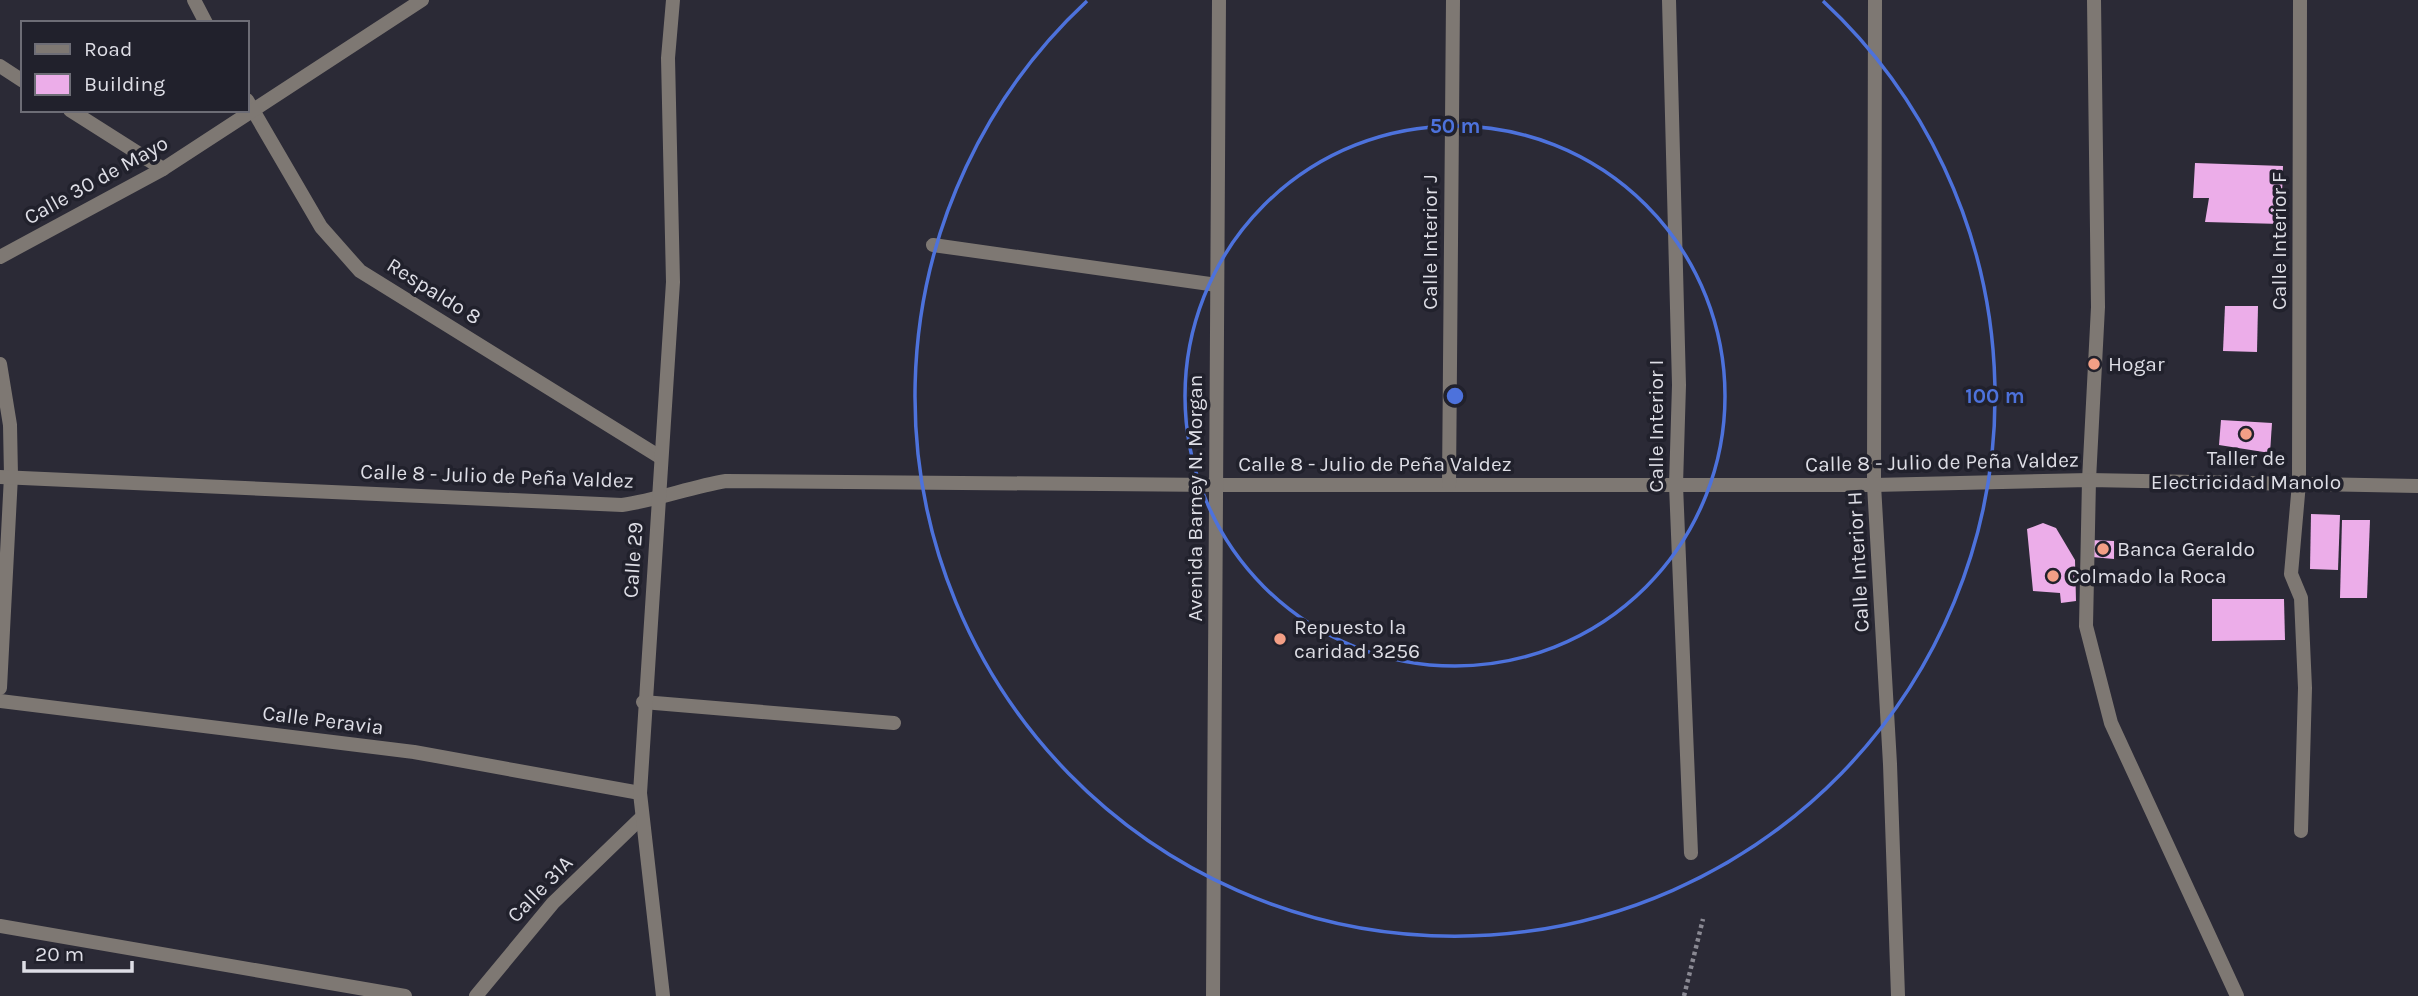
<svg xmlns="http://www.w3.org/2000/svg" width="2418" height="996" font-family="Karla,sans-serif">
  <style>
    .building { fill: #ecade9 }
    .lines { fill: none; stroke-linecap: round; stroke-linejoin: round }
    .path { stroke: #8a8993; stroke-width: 4.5; stroke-dasharray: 3.5 3.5; stroke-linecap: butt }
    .minor { stroke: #7e7873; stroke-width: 14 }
    .tertiary { stroke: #7e7873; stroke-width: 14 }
    .ring { fill: none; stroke: #4d72dc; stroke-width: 3.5 }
    .poi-dot { fill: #f39f86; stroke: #21212c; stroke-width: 2.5 }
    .labels { text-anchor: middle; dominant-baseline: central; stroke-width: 7; stroke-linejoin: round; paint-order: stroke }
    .street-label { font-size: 21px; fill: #dedee6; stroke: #21212c }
    .poi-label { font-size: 21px; fill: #dedee6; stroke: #21212c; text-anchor: start }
    .centre { fill: #4d72dc; stroke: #21212c; stroke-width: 3.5 }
    .ring-label { font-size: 21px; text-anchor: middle; font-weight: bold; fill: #4d72dc; stroke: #21212c; stroke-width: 7; stroke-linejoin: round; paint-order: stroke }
  </style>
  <rect width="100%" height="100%" fill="#2b2a36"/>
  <g class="building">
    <path d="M2195,163L2283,166L2281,224L2205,222L2209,198H2193Z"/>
    <path d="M2225,306H2258L2257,352L2223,351Z"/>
    <path d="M2221,420L2272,423L2270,453L2219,445Z"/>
    <path d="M2311,514L2340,515L2338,570L2310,569Z"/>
    <path d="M2342,520H2370L2367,598H2340Z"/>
    <path d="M2043,523L2056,528L2075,560L2076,601L2061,603L2060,593L2033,591L2027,529Z"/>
    <path d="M2091,540L2114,541V559L2092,557Z"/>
    <path d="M2212,599H2284L2285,640L2212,641Z"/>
  </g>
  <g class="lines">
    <path class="path" d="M1684,996L1703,919"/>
    <g class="minor">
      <path d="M194,0L206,23"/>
      <path d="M1669,0L1679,385L1676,485L1691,853"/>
      <path d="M1875,0L1874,485L1890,764L1898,996"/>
      <path d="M2094,0L2098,307L2089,480L2086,626L2111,723L2237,996"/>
      <path d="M2300,0L2299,483L2291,574L2301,598L2305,688L2301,831"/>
      <path d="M0,66L23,81"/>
      <path d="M247,100L321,227L360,271L660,457"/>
      <path d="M70,110L163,169"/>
      <path d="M933,245L1217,285"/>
      <path d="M0,257L163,169L422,0"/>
      <path d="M0,364L10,425L11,476L0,688"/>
      <path d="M0,477L622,505C658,500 690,487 726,481L1216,485H1874L2089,480L2418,486"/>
      <path d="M1449,485L1453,0"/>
      <path d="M0,701L414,752L640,793"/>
      <path d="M643,702L894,723"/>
      <path d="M0,926L405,996"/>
      <path d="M476,996L553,903L641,818"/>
      <path d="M663,996L640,793L673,282L668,58L673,0"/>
    </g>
    <path class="tertiary" d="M1213,996L1219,0"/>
  </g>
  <g class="ring">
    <circle cx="1455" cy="396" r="270"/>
    <path d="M1823 1A540 540 0 1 1 1087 1"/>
  </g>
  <g class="poi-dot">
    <circle cx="2094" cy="364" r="7"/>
    <circle cx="2246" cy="434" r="7"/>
    <circle cx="2103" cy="549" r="7"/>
    <circle cx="2053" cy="576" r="7"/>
    <circle cx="1280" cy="639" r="7"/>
  </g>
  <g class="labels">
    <g class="street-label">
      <text transform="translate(96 180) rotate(-29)">Calle 30 de Mayo</text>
      <text transform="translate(2279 241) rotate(-90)">Calle Interior F</text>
      <text transform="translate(1430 242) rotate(-90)">Calle Interior J</text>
      <text transform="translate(434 291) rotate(32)">Respaldo 8</text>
      <text transform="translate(1656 426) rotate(-90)">Calle Interior I</text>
      <text transform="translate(1942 462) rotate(-1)">Calle 8 - Julio de Peña Valdez</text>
      <text x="1375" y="464">Calle 8 - Julio de Peña Valdez</text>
      <text transform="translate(497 476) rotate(2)">Calle 8 - Julio de Peña Valdez</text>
      <text transform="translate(1195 498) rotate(-90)">Avenida Barney N. Morgan</text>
      <text transform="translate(633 560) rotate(-86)">Calle 29</text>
      <text transform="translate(1858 562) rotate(-93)">Calle Interior H</text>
      <text transform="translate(323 720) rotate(7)">Calle Peravia</text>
      <text transform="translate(540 889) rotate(-46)">Calle 31A</text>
    </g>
    <g class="poi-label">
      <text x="2108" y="364">Hogar</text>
      <text x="2246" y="458" text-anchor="middle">Taller de<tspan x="2246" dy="24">Electricidad Manolo</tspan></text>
      <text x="2117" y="549">Banca Geraldo</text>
      <text x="2067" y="576">Colmado la Roca</text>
      <text x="1294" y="627">Repuesto la<tspan x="1294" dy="24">caridad 3256</tspan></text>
    </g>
  </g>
  <circle cx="1455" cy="396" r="10" class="centre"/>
  <g class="ring-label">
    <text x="1455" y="133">50 m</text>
    <text x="1995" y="403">100 m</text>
  </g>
  <rect x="21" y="21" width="228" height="91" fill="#21212c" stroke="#6d6d76" stroke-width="2"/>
  <rect x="35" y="44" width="35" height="10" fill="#7e7873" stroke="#6d6d76" stroke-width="2"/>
  <text x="84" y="56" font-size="21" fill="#dedee6">Road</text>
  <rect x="35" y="74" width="35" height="21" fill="#ecade9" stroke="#6d6d76" stroke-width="2"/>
  <text x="84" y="91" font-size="21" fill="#dedee6">Building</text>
  <path d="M24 961v10h108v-10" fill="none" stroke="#dedee6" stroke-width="3.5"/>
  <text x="35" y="961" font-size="21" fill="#dedee6" stroke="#21212c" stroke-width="5" paint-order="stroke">20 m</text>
</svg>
